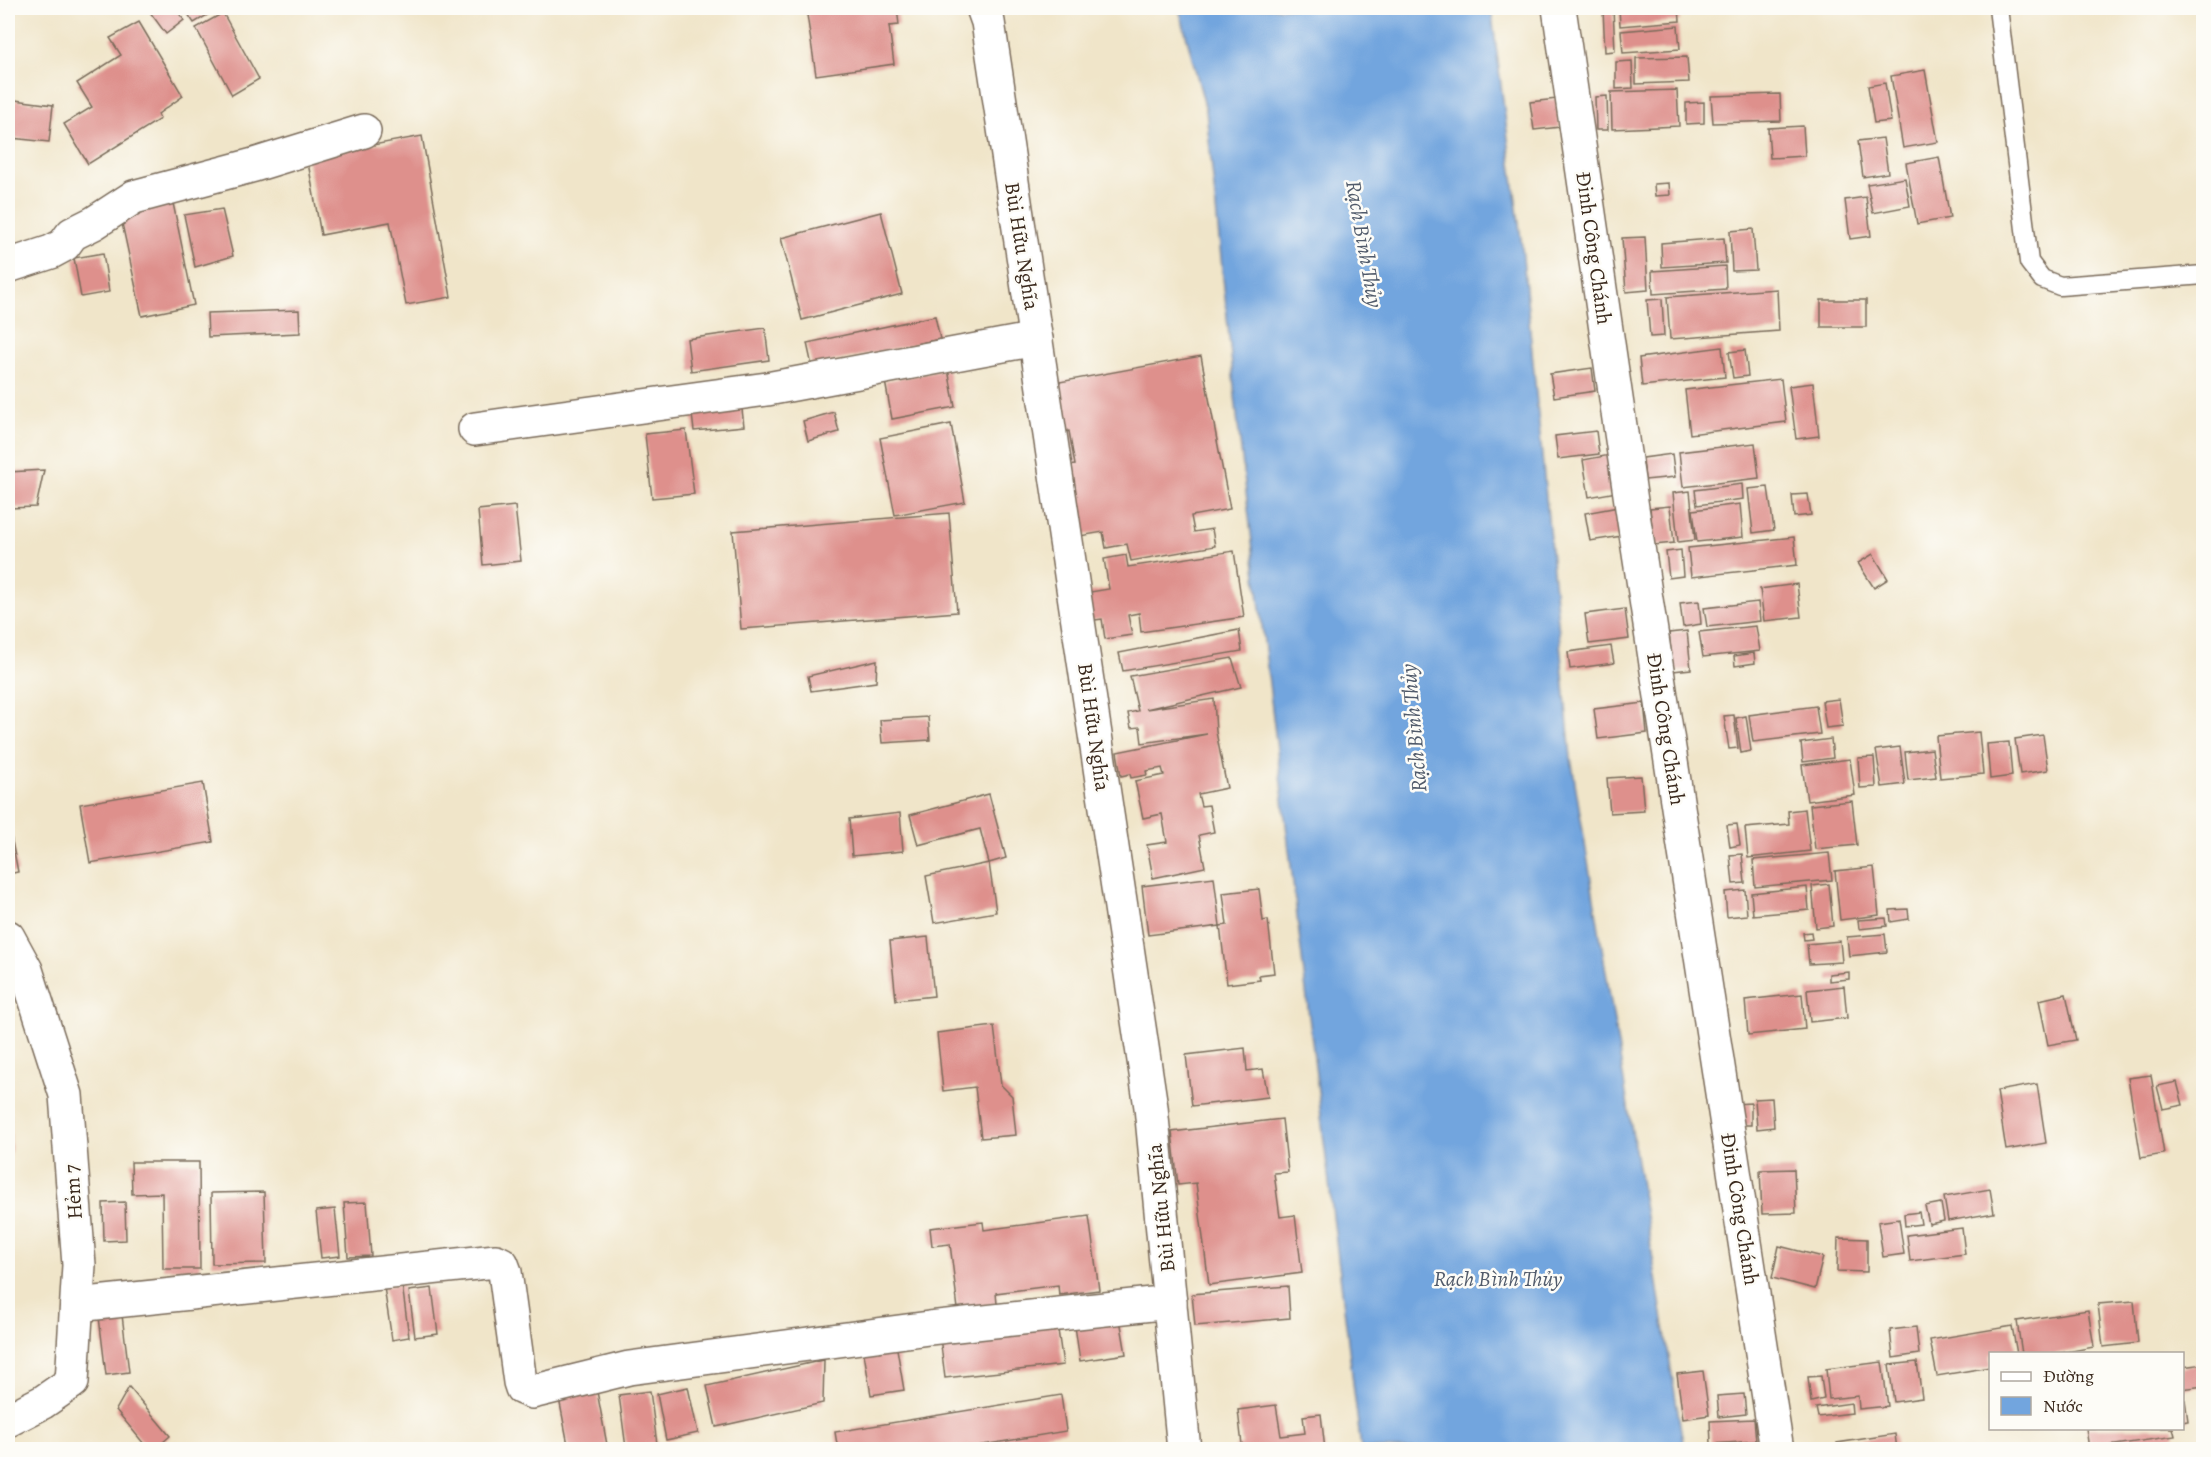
<svg xmlns="http://www.w3.org/2000/svg" width="2211" height="1457" font-family="Alegreya,serif">
  <style>
    .water { fill: #72a5de; stroke: #56687e; stroke-width: 1.5 }
    .building { fill: #de908c }
    .lines { fill: none; stroke-linecap: round; stroke-linejoin: round }
    .service-casing { stroke: #7a6b5a; stroke-width: 21 }
    .minor-casing { stroke: #7a6b5a; stroke-width: 36 }
    .tertiary-casing { stroke: #7a6b5a; stroke-width: 36 }
    .secondary-casing { stroke: #7a6b5a; stroke-width: 36 }
    .service { stroke: #fff; stroke-width: 18 }
    .minor { stroke: #fff; stroke-width: 33 }
    .tertiary { stroke: #fff; stroke-width: 33 }
    .secondary { stroke: #fff; stroke-width: 33 }
    .labels { text-anchor: middle; dominant-baseline: central; stroke-width: 5; stroke-linejoin: round; paint-order: stroke }
    .street-label { font-size: 21px; fill: #3b2a1e; stroke: #fdfcf7 }
    .water-label { font-size: 22px; font-style: italic; fill: #515b6b; stroke: #fdfcf7 }
  </style>
  <rect width="100%" height="100%" fill="#fdfcf7"/>
  <filter id="ink" filterUnits="userSpaceOnUse"><feTurbulence type="fractalNoise" baseFrequency=".0167" numOctaves="2"/><feDisplacementMap in="SourceGraphic" scale="12" xChannelSelector="R" yChannelSelector="G"/><feConvolveMatrix kernelMatrix="1 2 1 2 8 2 1 2 1" color-interpolation-filters="sRGB"/></filter>
  <filter id="wash" filterUnits="userSpaceOnUse"><feTurbulence type="fractalNoise" baseFrequency=".008" numOctaves="4" result="noise"/><feDisplacementMap in="SourceGraphic" scale="24" xChannelSelector="R" yChannelSelector="G"/><feGaussianBlur stdDeviation="1.35" result="paint"/><feColorMatrix in="noise" values="0 0 0 0 0 0 0 0 0 0 0 0 0 0 0 0 0 1.4 0 .05"/><feComposite in="paint" operator="in"/></filter>
  <g filter="url(#wash)">
    <rect width="100%" height="100%" fill="#f0e5c9"/>
    <path class="water" d="M1179,8H1491L1522,247L1571,758L1684,1449H1361L1238,425L1206,110Z"/>
    <g id="blocks">
      <g class="building">
        <path d="M147,8H175L184,20L166,34Z"/>
        <path d="M184,8H219L194,23Z"/>
        <path d="M806,8H897L899,25L889,26L894,64L816,75Z"/>
        <path d="M1613,8L1615,51L1605,52L1603,9Z"/>
        <path d="M1619,8H1679L1680,21L1620,26Z"/>
        <path d="M223,13L259,79L232,95L196,28Z"/>
        <path d="M139,22L183,96L158,114L160,119L88,164L64,124L92,107L77,83L121,55L110,38Z"/>
        <path d="M1678,26L1680,49L1623,53L1621,31Z"/>
        <path d="M1687,57L1689,82L1636,84V58Z"/>
        <path d="M1632,61L1633,88L1616,89V62Z"/>
        <path d="M1925,70L1938,142L1903,148L1891,76Z"/>
        <path d="M1885,83L1891,121L1874,123L1868,86Z"/>
        <path d="M1677,90L1679,126L1612,129L1611,92Z"/>
        <path d="M1780,94L1781,121L1713,123L1711,96Z"/>
        <path d="M1607,96L1608,130H1596L1595,97Z"/>
        <path d="M1557,99L1560,127L1534,130L1530,102Z"/>
        <path d="M15,100L53,105L49,142L11,138Z"/>
        <path d="M1704,102V123L1686,124V103Z"/>
        <path d="M1803,126L1805,156L1770,158L1768,128Z"/>
        <path d="M422,136L451,297L406,305L390,222L321,235L307,157Z"/>
        <path d="M1883,138L1888,173L1863,177L1858,141Z"/>
        <path d="M1939,157L1950,218L1917,224L1906,163Z"/>
        <path d="M8,165L11,183H8Z"/>
        <path d="M1905,178L1910,206L1873,213L1867,184Z"/>
        <path d="M1669,183L1670,195L1655,196L1654,184Z"/>
        <path d="M1866,197L1871,236L1850,239L1845,200Z"/>
        <path d="M173,203L194,305L142,316L120,214Z"/>
        <path d="M222,209L233,256L195,267L184,215Z"/>
        <path d="M881,212L902,294L802,320L781,238Z"/>
        <path d="M1753,229L1756,270L1732,271L1730,231Z"/>
        <path d="M1645,237L1648,290L1626,292L1622,238Z"/>
        <path d="M1724,238L1726,263L1662,267L1661,243Z"/>
        <path d="M103,253L109,292L81,297L74,258Z"/>
        <path d="M1725,266L1726,289L1653,294L1652,271Z"/>
        <path d="M1777,289L1779,331L1670,339L1667,297Z"/>
        <path d="M1662,299L1664,336L1650,337L1647,300Z"/>
        <rect x="1821" y="300" width="45" height="27"/>
        <path d="M299,310L300,333L208,337L207,313Z"/>
        <path d="M935,316L940,339L812,366L807,343Z"/>
        <path d="M765,328L769,360L691,371L687,339Z"/>
        <path d="M1722,347L1725,377L1642,386L1639,358Z"/>
        <path d="M1745,350L1748,376L1733,378L1729,352Z"/>
        <path d="M1201,356L1230,509L1191,516L1194,532L1212,529L1215,546L1131,561L1127,544L1106,548L1103,532L1080,536L1067,466L1075,465L1069,431L1063,432L1054,383Z"/>
        <path d="M1592,368L1595,391L1554,397L1550,374Z"/>
        <path d="M948,369L955,407L892,419L885,381Z"/>
        <path d="M1781,379L1786,422L1690,434L1685,390Z"/>
        <path d="M1813,383L1819,436L1796,439L1789,386Z"/>
        <path d="M741,401L744,426L694,431L691,406Z"/>
        <path d="M834,412L839,432L808,441L803,421Z"/>
        <path d="M951,424L965,502L895,515L880,438Z"/>
        <path d="M686,430L694,494L652,498L645,434Z"/>
        <path d="M1596,431L1599,454L1558,459L1555,436Z"/>
        <path d="M1755,443L1759,478L1683,487L1679,452Z"/>
        <path d="M1672,454L1675,477L1645,480L1643,458Z"/>
        <path d="M1610,455L1617,492L1589,497L1583,460Z"/>
        <path d="M44,470L36,507L8,508V472Z"/>
        <path d="M1742,484L1743,499L1697,505L1695,490Z"/>
        <path d="M1768,487L1774,530L1753,533L1748,489Z"/>
        <path d="M1690,491L1695,540L1678,542L1673,493Z"/>
        <path d="M1808,494L1811,515L1794,517L1792,495Z"/>
        <path d="M1740,504L1743,537L1697,542L1693,510Z"/>
        <path d="M515,506L521,561L483,565L478,510Z"/>
        <path d="M1624,506L1628,535L1590,541L1585,513Z"/>
        <path d="M1670,506L1674,543L1654,545L1650,508Z"/>
        <path d="M949,513L957,612L741,629L733,531Z"/>
        <path d="M1794,537L1797,565L1691,577L1688,548Z"/>
        <path d="M1681,550L1683,576L1669,578L1666,552Z"/>
        <path d="M1234,551L1244,617L1141,632L1139,613L1128,615L1132,635L1105,639L1102,619L1088,621L1084,593L1109,589L1104,559L1126,555L1128,567Z"/>
        <path d="M1873,554L1888,579L1874,588L1858,563Z"/>
        <path d="M1797,584L1801,617L1764,621L1760,589Z"/>
        <path d="M1699,601L1701,624L1683,627L1680,603Z"/>
        <path d="M1758,602L1760,621L1707,627L1704,608Z"/>
        <path d="M1625,609L1629,639L1589,644L1585,614Z"/>
        <path d="M1756,626L1760,651L1703,657L1699,632Z"/>
        <path d="M1239,630L1242,651L1123,671L1119,653Z"/>
        <path d="M1687,631L1691,669L1673,671L1669,633Z"/>
        <path d="M1611,646L1614,663L1570,669L1568,652Z"/>
        <path d="M1754,653L1755,663L1735,666L1734,656Z"/>
        <path d="M1232,658L1241,687L1146,709L1214,699L1216,732L1227,788L1198,794L1201,806L1209,805L1214,832L1199,835L1205,867L1153,878L1147,845L1167,842L1162,814L1143,818L1135,781L1164,775L1162,768L1146,771L1147,775L1131,778L1130,774L1121,776L1117,752L1207,734L1142,743L1140,727L1131,728L1128,713L1138,711L1130,676Z"/>
        <path d="M877,660L876,682L811,691L808,676Z"/>
        <path d="M1839,699L1843,726L1826,728L1822,701Z"/>
        <path d="M1644,703L1647,733L1598,739L1594,709Z"/>
        <path d="M1816,706L1820,734L1753,742L1749,715Z"/>
        <path d="M1734,715L1738,748L1729,749L1724,716Z"/>
        <path d="M1746,716L1751,751L1741,753L1736,718Z"/>
        <path d="M928,717L930,740L882,743L880,720Z"/>
        <path d="M1979,732L1983,774L1940,778L1936,736Z"/>
        <path d="M2043,735L2048,770L2020,774L2015,739Z"/>
        <path d="M1831,739L1833,758L1803,762L1801,743Z"/>
        <path d="M2009,742L2012,776L1990,779L1987,744Z"/>
        <path d="M1900,747L1905,784L1882,787L1876,750Z"/>
        <path d="M1932,749L1936,777L1908,780L1905,752Z"/>
        <path d="M1874,757L1876,787L1860,788L1858,758Z"/>
        <path d="M1850,759L1855,795L1807,801L1802,765Z"/>
        <path d="M1641,776L1644,811L1610,813L1607,778Z"/>
        <path d="M203,783L213,842L90,863L80,804Z"/>
        <path d="M989,794L1006,858L989,863L980,829L918,845L910,815Z"/>
        <path d="M1852,801L1857,845L1815,849L1810,805Z"/>
        <path d="M1805,809L1810,851L1748,858L1745,828L1789,824L1788,811Z"/>
        <path d="M900,813L903,851L852,856L849,819Z"/>
        <path d="M1737,824L1740,845L1730,847L1727,825Z"/>
        <path d="M11,836L18,872L8,874V837Z"/>
        <path d="M1829,853L1832,880L1755,887L1753,860Z"/>
        <path d="M1742,854L1745,883L1733,884L1730,855Z"/>
        <path d="M989,863L996,912L934,923L926,876Z"/>
        <path d="M1874,867L1879,915L1840,920L1835,871Z"/>
        <path d="M1214,877L1220,926L1148,935L1142,886Z"/>
        <path d="M1829,884L1833,926L1816,928L1812,886Z"/>
        <path d="M1807,887L1809,910L1753,915L1751,893Z"/>
        <path d="M1259,889L1263,921L1268,920L1274,973L1259,975L1260,980L1227,984L1220,926L1227,925L1223,893Z"/>
        <path d="M1745,890L1747,915L1727,917L1725,892Z"/>
        <path d="M1908,909L1909,919L1891,922L1890,910Z"/>
        <path d="M1886,918L1887,926L1859,929L1858,920Z"/>
        <path d="M1811,932L1812,939L1804,940L1803,933Z"/>
        <path d="M1885,934L1887,952L1849,956L1847,937Z"/>
        <path d="M928,937L934,996L896,1000L890,941Z"/>
        <path d="M1840,941L1842,962L1809,964L1807,944Z"/>
        <path d="M1849,972V979L1829,981V974Z"/>
        <path d="M1844,986L1847,1018L1810,1022L1807,990Z"/>
        <path d="M1802,994L1805,1029L1748,1035L1745,1000Z"/>
        <path d="M2066,994L2076,1040L2048,1045L2039,1000Z"/>
        <path d="M994,1026L1001,1085L1012,1096L1016,1135L981,1138L975,1087L943,1091L937,1033Z"/>
        <path d="M1245,1048L1247,1071L1263,1069L1268,1097L1192,1106L1186,1055Z"/>
        <path d="M2151,1075L2164,1154L2141,1158L2128,1078Z"/>
        <path d="M2177,1082L2183,1105L2163,1109L2157,1086Z"/>
        <path d="M2037,1084L2046,1143L2006,1150L1997,1091Z"/>
        <path d="M1772,1098L1774,1127L1757,1129L1755,1099Z"/>
        <path d="M1751,1103V1125H1734V1104Z"/>
        <path d="M11,1114V1155H8V1115Z"/>
        <path d="M1282,1119L1288,1172L1274,1173L1280,1217L1295,1215L1302,1273L1209,1285L1196,1183L1178,1185L1172,1132Z"/>
        <path d="M131,1162H199L200,1269H163L162,1193L132,1194Z"/>
        <path d="M1794,1169L1796,1213L1762,1214L1760,1170Z"/>
        <path d="M1990,1189L1994,1213L1948,1221L1944,1197Z"/>
        <path d="M264,1192L266,1263L212,1264L211,1193Z"/>
        <path d="M125,1202L126,1240L104,1241L103,1203Z"/>
        <path d="M367,1202L371,1256L348,1257L344,1203Z"/>
        <path d="M1941,1203L1944,1221L1929,1224L1925,1206Z"/>
        <path d="M335,1209L340,1256L321,1258L316,1211Z"/>
        <path d="M1919,1212L1921,1224L1905,1226L1904,1214Z"/>
        <path d="M1089,1216L1099,1290L1059,1295L1058,1285L996,1293L997,1304L958,1309L950,1244L932,1246L930,1228L983,1222L984,1230Z"/>
        <path d="M1899,1219L1904,1254L1883,1257L1878,1222Z"/>
        <path d="M1962,1228L1965,1254L1910,1261L1907,1235Z"/>
        <path d="M1838,1238L1867,1239V1272L1837,1271Z"/>
        <path d="M1779,1246L1823,1257L1815,1289L1772,1278Z"/>
        <path d="M402,1284L409,1337L392,1340L384,1287Z"/>
        <path d="M1288,1286L1290,1318L1195,1326L1192,1294Z"/>
        <path d="M432,1288L438,1334L415,1337L409,1291Z"/>
        <path d="M2134,1301L2138,1343L2103,1347L2098,1304Z"/>
        <path d="M2088,1310L2094,1347L2056,1354H2022L2017,1321Z"/>
        <path d="M122,1315L129,1372L106,1375L99,1317Z"/>
        <path d="M1120,1319L1126,1354L1080,1361L1075,1326Z"/>
        <path d="M1057,1323L1063,1365L945,1378L940,1337Z"/>
        <path d="M2012,1326L2017,1354H1990V1367L1937,1376L1930,1340Z"/>
        <path d="M1916,1327L1919,1354L1893,1358L1890,1330Z"/>
        <path d="M896,1343L904,1390L871,1395L863,1348Z"/>
        <path d="M824,1360L823,1403L716,1427L707,1386Z"/>
        <path d="M1882,1362L1888,1406L1859,1409L1858,1396L1829,1399L1826,1369Z"/>
        <path d="M1917,1362L1922,1398L1894,1402L1889,1365Z"/>
        <path d="M2204,1364V1386L2182,1389V1367Z"/>
        <path d="M1703,1371L1709,1415L1683,1419L1677,1374Z"/>
        <path d="M1821,1376L1824,1399L1811,1402L1808,1377Z"/>
        <path d="M596,1386L608,1450H569L558,1393Z"/>
        <path d="M129,1387L170,1436L154,1450H149L116,1410Z"/>
        <path d="M688,1387L698,1433L666,1440L657,1394Z"/>
        <path d="M650,1391L657,1444L626,1448L619,1395Z"/>
        <path d="M1744,1394L1746,1414L1719,1417L1717,1396Z"/>
        <path d="M1061,1395L1066,1431L953,1450H838L835,1432Z"/>
        <path d="M2182,1400H2185L2188,1421L2182,1422Z"/>
        <path d="M1851,1403L1852,1413L1818,1417L1816,1408Z"/>
        <path d="M1276,1405L1281,1436L1305,1433L1303,1416L1321,1414L1325,1450H1236L1235,1446L1242,1445L1238,1410Z"/>
        <path d="M1754,1419L1756,1441L1711,1444L1710,1421Z"/>
        <path d="M2086,1428H2173L2175,1436L2089,1449Z"/>
        <path d="M1895,1434L1897,1450H1838L1837,1443Z"/>
      </g>
    </g>
  </g>
  <g filter="url(#ink)">
    <use href="#blocks" fill-opacity="0" stroke="#7a6b5a" stroke-width="1.5"/>
    <g class="lines">
      <defs>
        <path id="service" d="M1998,8L2029,262L2042,279L2060,286L2204,275"/>
        <g id="minor">
          <path d="M8,266L51,252L64,245L72,234L94,223L134,197L254,165L364,131"/>
          <path d="M475,429L767,389L1036,339"/>
          <path d="M8,937L26,970L66,1095L79,1265L72,1382L43,1402L8,1420"/>
          <path d="M77,1305L496,1261L502,1264L505,1272L520,1382L522,1388L532,1392L629,1368L929,1328L1170,1302"/>
        </g>
        <path id="tertiary" d="M1559,8L1632,508L1777,1450"/>
        <path id="secondary" d="M983,8L988,22L1151,1107L1184,1450"/>
      </defs>
      <use href="#service" class="service-casing"/>
      <use href="#minor" class="minor-casing"/>
      <use href="#tertiary" class="tertiary-casing"/>
      <use href="#secondary" class="secondary-casing"/>
      <use href="#service" class="service"/>
      <use href="#minor" class="minor"/>
      <use href="#tertiary" class="tertiary"/>
      <use href="#secondary" class="secondary"/>
    </g>
  </g>
  <g class="labels">
    <g class="street-label">
      <text transform="translate(1022 246) rotate(81)">Bùi Hữu Nghĩa</text>
      <text transform="translate(1594 248) rotate(82)">Đinh Công Chánh</text>
      <text transform="translate(1094 727) rotate(82)">Bùi Hữu Nghĩa</text>
      <text transform="translate(1666 729) rotate(81)">Đinh Công Chánh</text>
      <text transform="translate(73 1192) rotate(-94)">Hẻm 7</text>
      <text transform="translate(1161 1208) rotate(-96)">Bùi Hữu Nghĩa</text>
      <text transform="translate(1740 1209) rotate(81)">Đinh Công Chánh</text>
    </g>
    <g class="water-label">
      <text transform="translate(1364 244) rotate(80)">Rạch Bình Thủy</text>
      <text transform="translate(1414 728) rotate(-95)">Rạch Bình Thủy</text>
      <text x="1498" y="1279">Rạch Bình Thủy</text>
    </g>
  </g>
  <rect width="2211" height="1457" fill="none" stroke="#fdfcf7" stroke-width="30"/>
  <rect x="1989" y="1352" width="195" height="78" fill="#fdfcf7" stroke="#afa8a0" stroke-width="1.5"/>
  <rect x="2001" y="1372" width="30" height="9" fill="#ffffff" stroke="#afa8a0" stroke-width="1.5"/>
  <text x="2043" y="1382" font-size="18" fill="#3b2a1e">Đường</text>
  <rect x="2001" y="1397" width="30" height="18" fill="#72a5de" stroke="#afa8a0" stroke-width="1.5"/>
  <text x="2043" y="1412" font-size="18" fill="#3b2a1e">Nước</text>
</svg>
